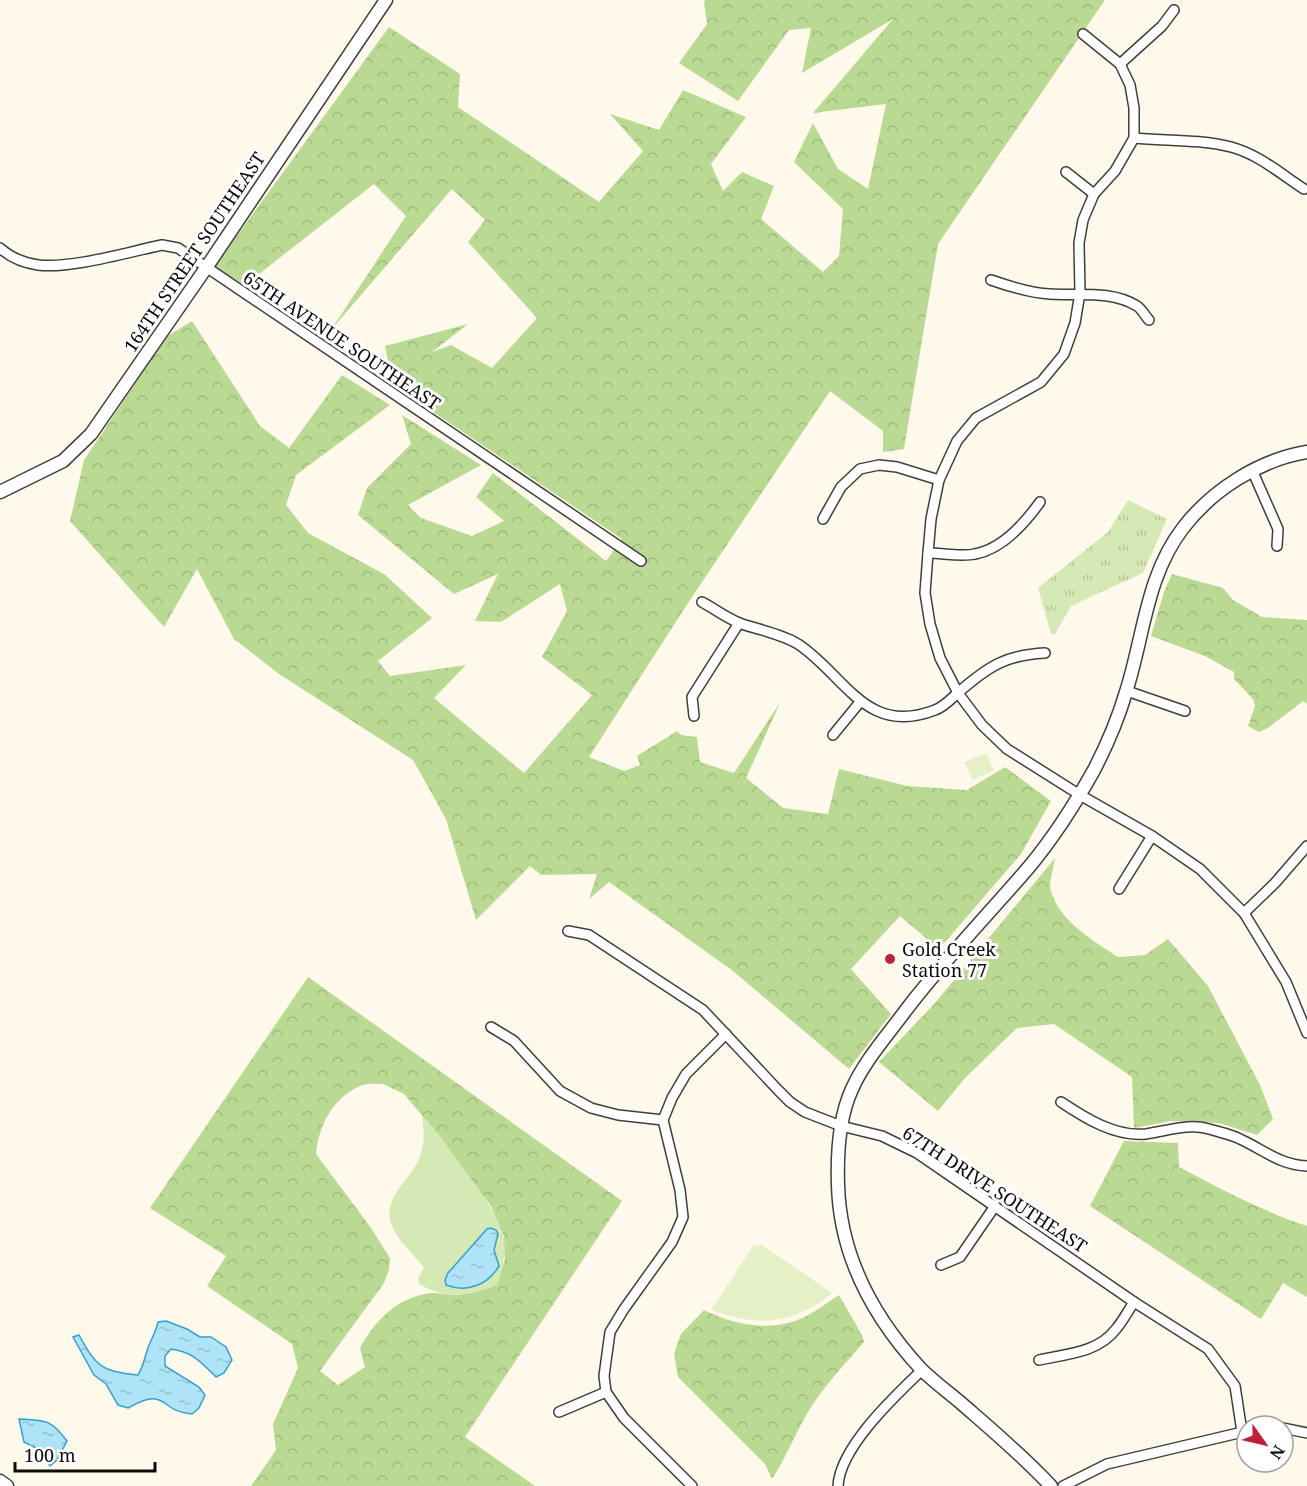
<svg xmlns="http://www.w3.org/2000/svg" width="1307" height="1486" font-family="'Noto Serif',serif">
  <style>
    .grass { fill: #d5e9b4 }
    .forest { fill: url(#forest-crowns); fill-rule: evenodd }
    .park { fill: url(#park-tufts) }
    .pitch { fill: #e6f0c6 }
    .water { fill: url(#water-ripples); stroke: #35a0cf; stroke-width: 1.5 }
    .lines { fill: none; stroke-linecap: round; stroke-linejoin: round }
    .minor-casing { stroke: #3f3f3f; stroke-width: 12 }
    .tertiary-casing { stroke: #3f3f3f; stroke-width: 15 }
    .minor { stroke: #fff; stroke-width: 9 }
    .tertiary { stroke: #fff; stroke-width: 12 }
    .poi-dot { fill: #bd2238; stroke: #fff; stroke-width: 2 }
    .labels { text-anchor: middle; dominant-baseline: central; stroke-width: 6; stroke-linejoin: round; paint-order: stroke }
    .street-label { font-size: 18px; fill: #0c0c0c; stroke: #fff }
    .poi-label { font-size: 18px; fill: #0c0c0c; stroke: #fff; text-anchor: start }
  </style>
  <defs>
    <pattern id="forest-crowns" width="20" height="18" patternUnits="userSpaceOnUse" patternTransform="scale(1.5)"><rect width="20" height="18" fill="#bada93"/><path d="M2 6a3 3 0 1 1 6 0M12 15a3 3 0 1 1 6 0" fill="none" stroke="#9fba7e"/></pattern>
    <pattern id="park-tufts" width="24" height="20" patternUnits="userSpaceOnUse" patternTransform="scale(1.5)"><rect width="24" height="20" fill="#d5e9b4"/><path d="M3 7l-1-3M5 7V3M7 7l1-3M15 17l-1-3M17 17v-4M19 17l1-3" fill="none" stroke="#b6c79a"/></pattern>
    <pattern id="water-ripples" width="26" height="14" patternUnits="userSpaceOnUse" patternTransform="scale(1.5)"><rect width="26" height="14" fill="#afe3f7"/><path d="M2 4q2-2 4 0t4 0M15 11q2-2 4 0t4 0" fill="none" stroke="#95c2d3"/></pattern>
  </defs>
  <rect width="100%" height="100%" fill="#fff9eb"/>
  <path class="grass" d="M422,1116C446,1144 494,1201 503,1235C508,1252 502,1269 497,1285C466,1295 449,1301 419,1284L418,1278L424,1268C414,1254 393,1237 390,1219C386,1194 412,1178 420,1157C425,1143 424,1130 422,1116Z"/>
  <g class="forest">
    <path d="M705,0H1105L938,244L904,449L883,452V431L830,391L688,603L589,757L624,771L640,765L637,756L677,731L681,735L697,737L700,762L734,773L781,701L746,778L783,808L828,814L839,769L907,786L967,790L1005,767L1051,801L1021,854L939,949L900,916L851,969L891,1014L849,1069L733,971L609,882L589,899L597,874L541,875L530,866L476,920L446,819L413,760L279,674L234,639L197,569L164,627L70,521L84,460L166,337L192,321L260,426L289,448L342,375L390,405L296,475L286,505L308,533L384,574L432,618L378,661L390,676L466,665L434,698L524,773L592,695L542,657L567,611L560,584L501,622L475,621L498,574L454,594L358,515L367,488L411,444L402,415L481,465L408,505L421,518L472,536L504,521L476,497L493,473L606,561L622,539L393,385L385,346L468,324L432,352L451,345L492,368L537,318L468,242L485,220L452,189L331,330L406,216L374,184L245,285L214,267L389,27L460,74L458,107L599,202L643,151L610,114L659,130L683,90L746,117L711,164L723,191L742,172L774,186L761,219L823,272L839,256L843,209L794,162L813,123L838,169L868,189L886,104L813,113L893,19L802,73L811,28L789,30L738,101L679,63L707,24L704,2Z"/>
    <path d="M1172,574L1223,588L1233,600L1262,617L1307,620V704L1303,701L1268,728L1259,732L1248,726L1255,706L1253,699L1234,679V672L1205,656L1151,636L1164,592Z"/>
    <path d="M1055,858C1054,868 1048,883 1051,891C1059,921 1094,941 1118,957L1145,955L1168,939L1208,986L1260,1085L1273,1119L1257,1135L1219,1123L1171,1121L1134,1128L1132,1077L1054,1024L1017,1028L965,1078L938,1111L879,1062L935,1003Z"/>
    <path d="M308,977L622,1201L465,1437L535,1486H251L276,1450L273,1424L298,1368L292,1344L207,1286L226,1256L150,1208ZM383,1084L404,1094L441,1138L491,1206L504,1236L505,1259L497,1285C483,1290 470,1294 456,1295C448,1295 440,1293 432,1293C399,1296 375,1320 360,1348L365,1367L338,1385L320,1371L384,1283L389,1270L390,1258L371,1228L316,1154C319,1125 332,1099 360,1086C366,1083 376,1084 383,1084Z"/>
    <path d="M1124,1141L1178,1143L1179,1167C1221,1189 1262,1211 1307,1226V1297L1283,1283L1261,1319L1090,1206Z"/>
    <path d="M839,1295L862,1335L864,1342C844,1365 823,1387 808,1412C795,1434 786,1458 772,1479L765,1464L678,1377L674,1354L681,1334L704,1310C731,1324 765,1331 795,1321C810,1316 825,1304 839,1295Z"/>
  </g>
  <path class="park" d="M1128,500L1167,519L1143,573L1071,606L1055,634H1051L1038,588L1108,532Z"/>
  <g class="pitch">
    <path d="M986,753L994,771L972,780L964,762Z"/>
    <path d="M762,1245L832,1293C793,1325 758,1327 711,1310L753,1246Z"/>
  </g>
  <g class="water">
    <path d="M491,1228L496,1230L498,1234L494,1250L499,1266C488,1285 467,1293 446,1285L445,1280L448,1273L487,1229Z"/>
    <path d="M166,1321L187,1329L200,1337H211L226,1347L232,1360L224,1373L216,1377C201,1362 193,1352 171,1349L165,1356V1366L199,1387L205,1395L199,1408L192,1414C158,1412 169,1385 128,1408L118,1405L106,1384L94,1375L73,1337L79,1335C97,1368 102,1371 138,1375C143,1367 144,1360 147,1351C150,1340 156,1333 158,1322Z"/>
    <path d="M19,1419C45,1420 51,1419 67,1441L57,1460L50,1466L38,1449L24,1442Z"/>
  </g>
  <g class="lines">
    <defs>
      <g id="minor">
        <path d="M1083,34L1120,64L1130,85L1134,108V138L1115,171L1094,194L1083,220L1079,243L1080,293L1075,323L1064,354L1041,382L976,418L957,441L939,480L931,519L928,553L925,593L930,624L940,658L958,693L982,725L1007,749L1080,795L1152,836L1200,869L1244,913L1286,982L1307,1033"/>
        <path d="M1120,64L1162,26L1174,10"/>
        <path d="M1134,138C1166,141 1200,139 1231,147C1258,154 1281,174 1304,189"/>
        <path d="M1066,172L1094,194"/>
        <path d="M0,248C10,257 24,263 38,265C71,269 128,252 162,245L178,248L641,561"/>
        <path d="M991,280C1011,287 1030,293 1050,294C1079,296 1111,290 1137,306C1142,309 1145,316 1149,320"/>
        <path d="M1252,470L1278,529L1277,546"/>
        <path d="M823,519L841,487L860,469L879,465L897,467L939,480"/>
        <path d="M928,553C942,553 961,557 975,554C1002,549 1025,523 1040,502"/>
        <path d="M702,602C715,609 728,619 742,624C760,630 782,634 798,644C845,675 866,737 935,710C944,707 953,697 960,691C989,666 1006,655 1045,653"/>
        <path d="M1127,691L1185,711"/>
        <path d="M694,716L692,697L739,623"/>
        <path d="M833,735L860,702"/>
        <path d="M1119,889L1152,836"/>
        <path d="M1244,913L1275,883L1307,846"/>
        <path d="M568,931L589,935L703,1010L778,1090L790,1102L805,1112L841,1126L882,1136L917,1153L1134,1302L1208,1349L1235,1386L1242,1432"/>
        <path d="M491,1027L514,1041L560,1091L591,1108L618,1115L663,1120"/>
        <path d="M1061,1102C1085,1118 1115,1137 1146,1134C1167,1131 1188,1123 1209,1129C1219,1132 1230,1134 1240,1139C1264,1150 1280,1165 1307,1166"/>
        <path d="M941,1265L960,1257L995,1206"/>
        <path d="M1039,1360C1066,1354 1098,1353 1116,1329C1123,1321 1128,1311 1134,1302"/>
        <path d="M559,1412L606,1392"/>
        <path d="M1283,1428L1307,1433"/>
        <path d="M692,1486L624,1418L606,1392L604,1376L610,1332L624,1309L672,1242L683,1217L680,1190L663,1120L672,1098L686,1074L726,1034"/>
        <path d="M838,1486C840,1447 895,1396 922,1370"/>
        <path d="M1063,1486L1107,1464L1247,1431"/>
      </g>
      <g id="tertiary">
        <path d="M0,492L63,461L91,434L206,268L386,0"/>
        <path d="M0,1481L7,1486"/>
        <path d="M1051,1486C1023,1456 992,1430 961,1403C948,1392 933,1381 921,1369C873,1317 840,1256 838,1185C837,1154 839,1117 852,1089C864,1062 885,1038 903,1014C942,962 987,916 1029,867C1054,837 1075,804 1094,770C1107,745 1118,719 1126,692C1144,636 1146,576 1183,528C1212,490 1259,460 1307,452"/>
      </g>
    </defs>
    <use href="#minor" class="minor-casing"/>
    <use href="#tertiary" class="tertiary-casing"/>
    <use href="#minor" class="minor"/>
    <use href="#tertiary" class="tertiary"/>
  </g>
  <circle class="poi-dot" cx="890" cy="959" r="6"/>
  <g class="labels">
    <g class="street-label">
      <text transform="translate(194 252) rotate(-56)">164TH STREET SOUTHEAST</text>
      <text transform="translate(342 340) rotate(34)">65TH AVENUE SOUTHEAST</text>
      <text transform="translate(995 1189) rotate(33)">67TH DRIVE SOUTHEAST</text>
    </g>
    <g class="poi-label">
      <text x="902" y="949">Gold Creek<tspan x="902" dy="21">Station 77</tspan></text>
    </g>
  </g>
  <g transform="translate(1265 1444) rotate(124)"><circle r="28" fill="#ffffff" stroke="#9e9e9e" stroke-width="1.5"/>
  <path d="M0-4.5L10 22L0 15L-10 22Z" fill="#bd2238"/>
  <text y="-9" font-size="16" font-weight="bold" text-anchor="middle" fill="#0c0c0c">N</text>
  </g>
  <path d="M15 1462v9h140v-9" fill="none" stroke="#0c0c0c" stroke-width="3"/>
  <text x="24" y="1462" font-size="18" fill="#0c0c0c" stroke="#ffffff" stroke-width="4.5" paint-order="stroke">100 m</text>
</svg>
